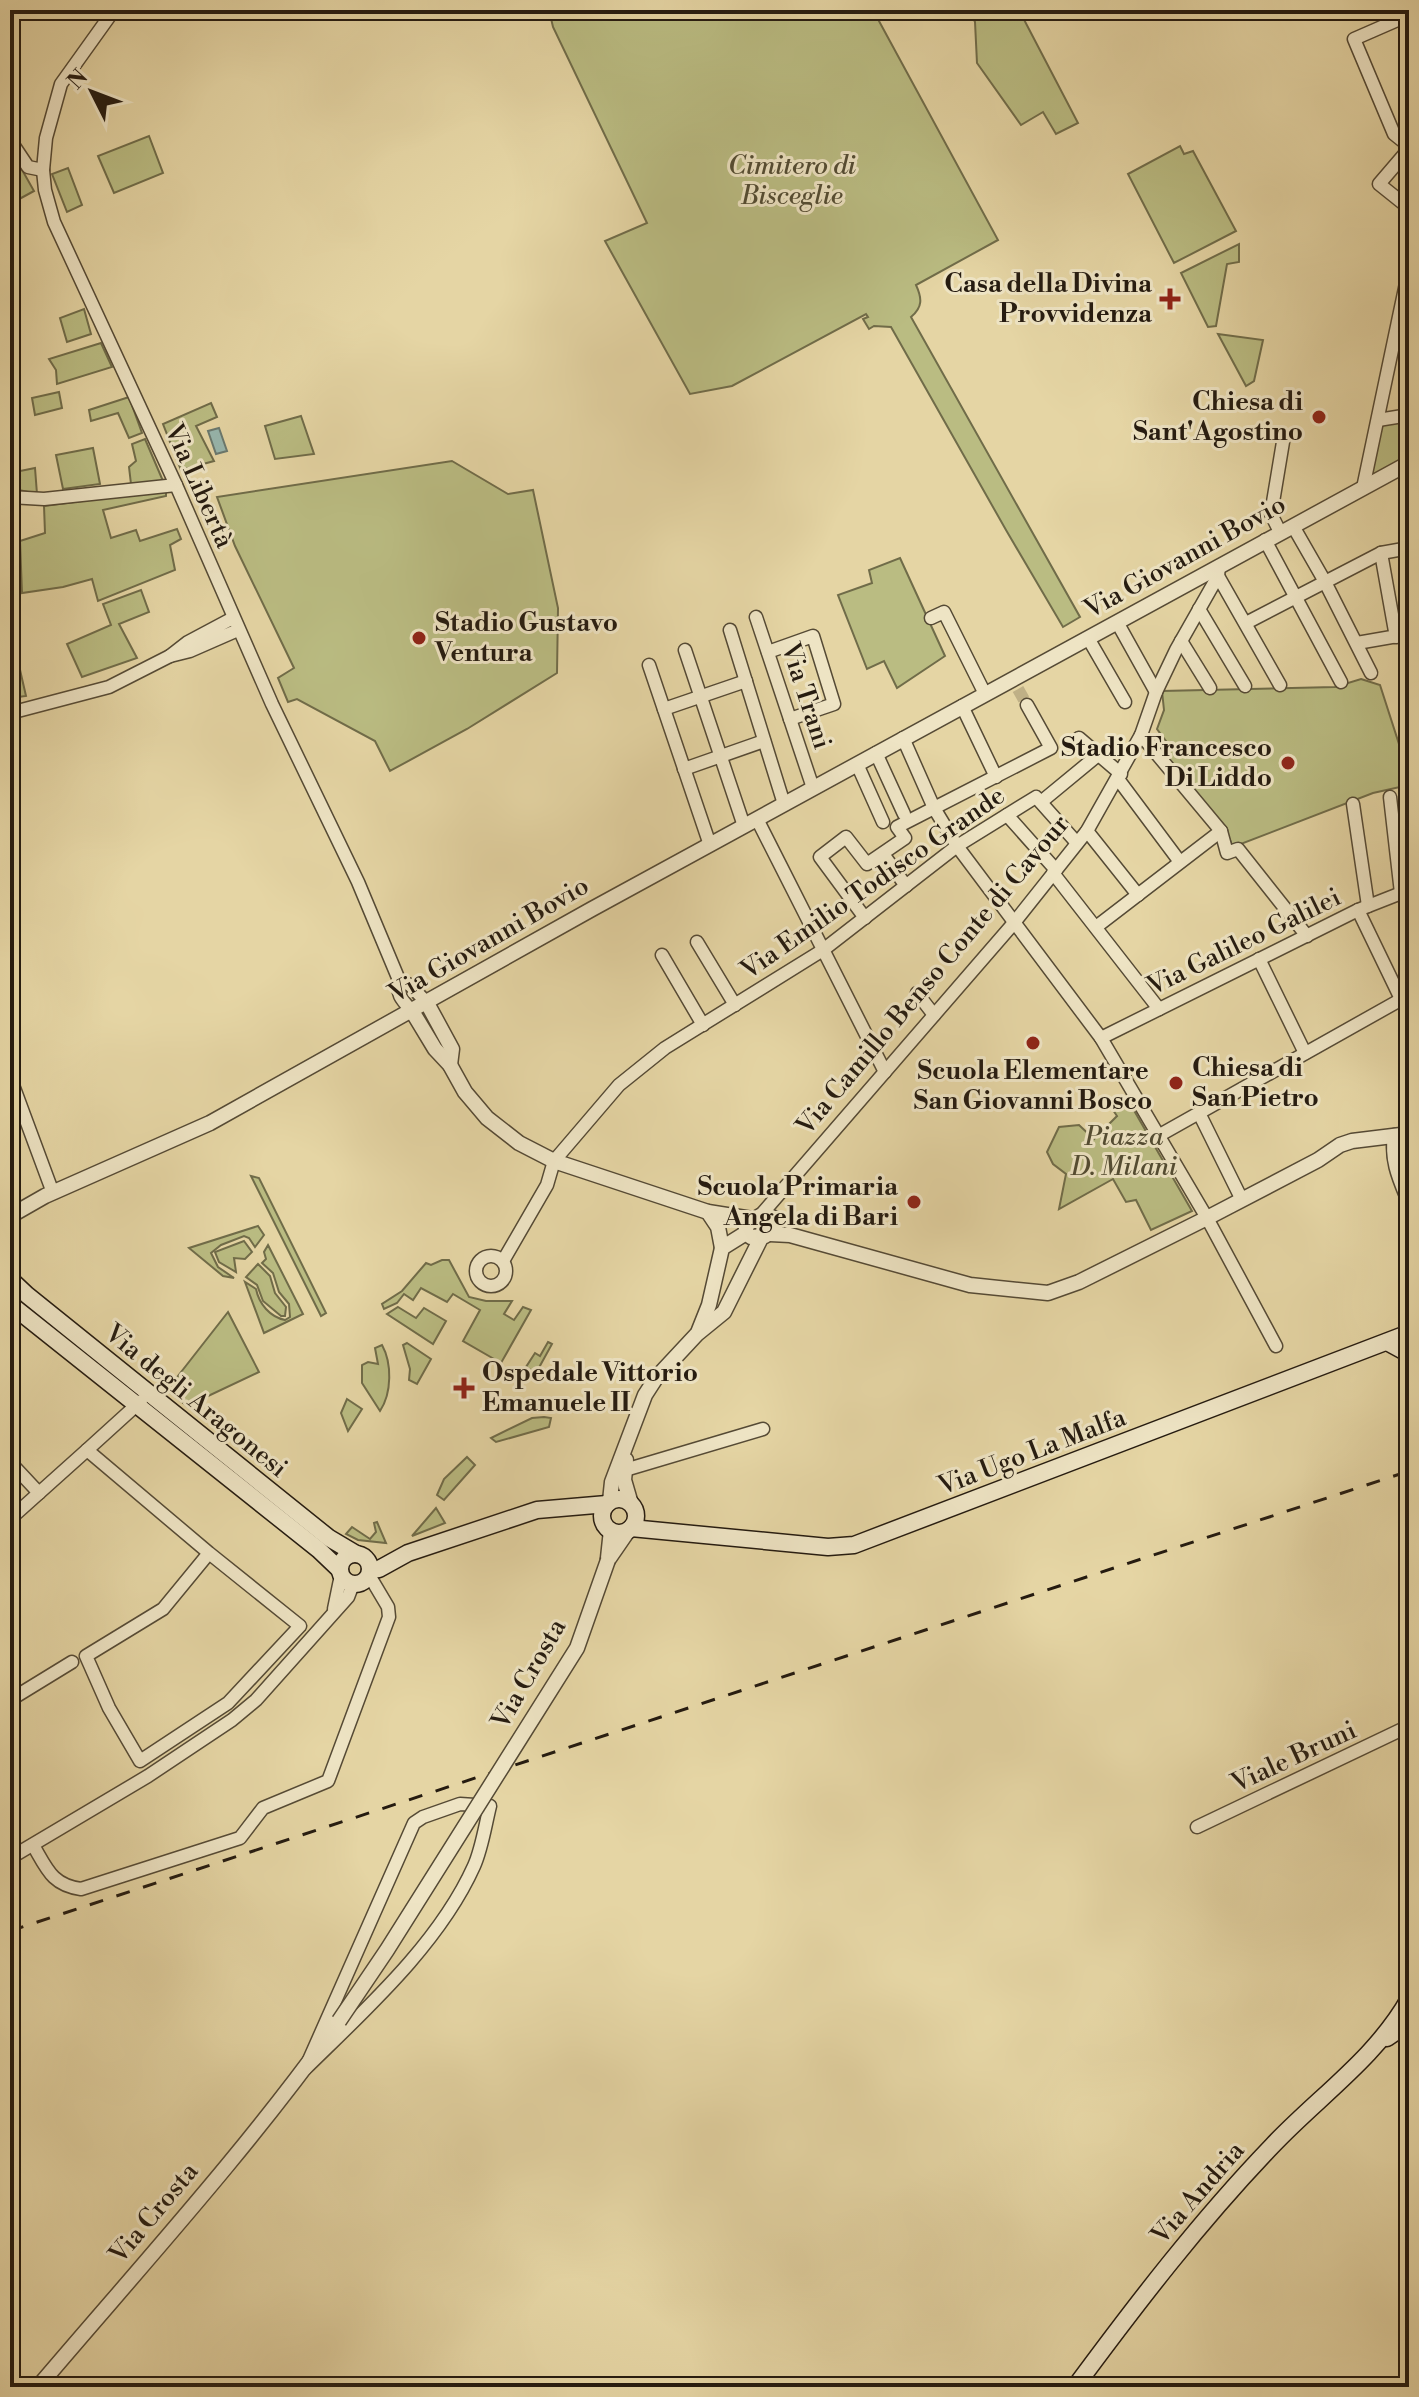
<svg xmlns="http://www.w3.org/2000/svg" width="1419" height="2397" font-family="'Libre Bodoni',serif">
  <style>
    .green { fill: #babc82; stroke: #706c49; stroke-width: 2 }
    .water { fill: #98b7ae; stroke: #6a796f; stroke-width: 2 }
    .lines { fill: none; stroke-linecap: round; stroke-linejoin: round }
    .minor-tunnel { stroke: #bfb086; stroke-width: 12; stroke-dasharray: 12 6; stroke-linecap: butt }
    .minor-casing { stroke: #554a35; stroke-width: 15 }
    .tertiary-casing { stroke: #554a35; stroke-width: 17 }
    .secondary-casing { stroke: #251b10; stroke-width: 19 }
    .minor { stroke: #eee4c4; stroke-width: 12 }
    .tertiary { stroke: #eee4c4; stroke-width: 14 }
    .secondary { stroke: #eee4c4; stroke-width: 16 }
    .rail { stroke: #251b10; stroke-width: 3; stroke-dasharray: 14 14; stroke-linecap: butt }
    .tertiary-bridge-casing { stroke: #554a35; stroke-width: 17; stroke-linecap: butt }
    .tertiary-bridge { stroke: #eee4c4; stroke-width: 14 }
    .poi-dot { fill: #8f2418; stroke: #eee4c4; stroke-width: 3 }
    .labels { text-anchor: middle; dominant-baseline: central; stroke-width: 6; stroke-linejoin: round; paint-order: stroke }
    .park-label { font-size: 26px; font-style: italic; fill: #524b32; stroke: #eee4c4 }
    .poi-label { font-size: 26px; font-weight: bold; fill: #251b10; stroke: #eee4c4; text-anchor: end }
    .street-label { font-size: 26px; fill: #251b10; stroke: #eee4c4 }
  </style>
  <rect width="100%" height="100%" fill="#e5d5a4"/>
  <filter id="stains"><feTurbulence type="fractalNoise" baseFrequency=".0025" numOctaves="4"/><feColorMatrix values="0 0 0 0 .2 0 0 0 0 .09 0 0 0 0 .02 0 0 0 .5 -.17"/></filter>
  <radialGradient id="worn" r=".72"><stop offset=".6" stop-color="#630" stop-opacity="0"/><stop offset="1" stop-color="#630" stop-opacity=".3"/></radialGradient>
  <g class="green">
    <path d="M549,10H873L998,240L916,285C922,298 923,307 911,317L1080,617L1063,627L1006,530L891,327L874,326L869,329L863,319L868,317L866,314L732,386L690,394L605,241L647,223L553,27Z"/>
    <path d="M970,10H1019L1078,123L1056,134L1043,112L1021,125L977,63L975,22Z"/>
    <path d="M149,136L163,173L114,193L98,156Z"/>
    <path d="M1180,146L1184,154L1193,151L1236,231L1174,263L1128,174Z"/>
    <path d="M16,159L34,191L12,203L10,163Z"/>
    <path d="M68,168L82,205L67,212L52,174Z"/>
    <path d="M1239,244V262L1227,264L1216,326L1208,327L1181,273Z"/>
    <path d="M84,309L91,334L67,342L60,318Z"/>
    <path d="M1218,334L1263,340L1254,381L1246,386Z"/>
    <path d="M101,343L112,367L57,384L56,370L49,359Z"/>
    <path d="M59,392L62,408L35,415L32,398Z"/>
    <path d="M129,397L142,433L129,438L118,413L91,421L89,410Z"/>
    <path d="M211,403L217,417L196,426L214,461L181,470L163,424Z"/>
    <path d="M1409,415V463L1363,488L1378,420Z"/>
    <path d="M301,416L314,454L275,459L265,426Z"/>
    <path d="M145,439L163,481L131,484L129,467L136,461L132,444Z"/>
    <path d="M93,448L100,484L63,489L56,455Z"/>
    <path d="M452,461L508,494L533,490L558,608L557,673L467,729L390,771L375,741L297,699L288,702L278,678L294,668L235,546L217,497Z"/>
    <path d="M35,468L37,494L10,488V473Z"/>
    <path d="M166,490V496L103,510L111,538L136,530L140,541L177,529L181,539L170,545L175,570L98,601L92,579L63,587L22,593L20,541L45,533L44,506Z"/>
    <path d="M900,558L945,656L897,688L884,661L867,669L838,595L872,583L869,570Z"/>
    <path d="M141,590L149,612L119,624L137,658L82,677L67,644L111,625L103,604Z"/>
    <path d="M12,635L26,696L10,698V636Z"/>
    <path d="M1361,679L1380,685L1409,775V785L1373,793L1233,847L1226,831L1161,752L1169,745L1157,729L1164,710L1162,691L1335,687Z"/>
    <path d="M1128,1100L1192,1211L1151,1230L1136,1200L1126,1202L1113,1179L1059,1209L1066,1174L1053,1164L1047,1152L1059,1127L1079,1125L1094,1139L1117,1116L1113,1110Z"/>
    <path d="M251,1176L259,1178L326,1313L321,1316Z"/>
    <path d="M258,1226L264,1235L255,1247L249,1238L244,1236L221,1245L211,1253L218,1267L234,1278L223,1276L189,1248Z"/>
    <path d="M244,1241L252,1252L245,1259L234,1258L236,1272L219,1262L215,1252Z"/>
    <path d="M268,1245L303,1314L264,1333L245,1282L256,1289C259,1304 270,1317 285,1320L290,1317L289,1304L279,1292L273,1273L262,1263L266,1259L264,1252Z"/>
    <path d="M442,1260H449L469,1297L486,1301H512L504,1314L514,1320L523,1307L531,1310L501,1363L463,1341L480,1310L453,1294L447,1302L421,1288L413,1300L404,1294L397,1303L384,1309L382,1304L402,1291L426,1263L431,1265Z"/>
    <path d="M258,1264L270,1276L275,1293L286,1307L285,1316H281L263,1301L257,1285L246,1277Z"/>
    <path d="M398,1307L416,1318L424,1308L446,1321L433,1344L387,1314Z"/>
    <path d="M228,1312L259,1372L187,1406L167,1390Z"/>
    <path d="M548,1342L552,1344L536,1373L526,1367L535,1353L540,1356Z"/>
    <path d="M407,1343L431,1359L417,1384L409,1380L410,1369L403,1345Z"/>
    <path d="M382,1345C392,1363 392,1393 380,1411L362,1383V1365L368,1362L378,1364L375,1348Z"/>
    <path d="M347,1399L362,1409L348,1431L341,1413Z"/>
    <path d="M544,1417L551,1418L549,1427L496,1442L491,1438L532,1418Z"/>
    <path d="M467,1457L475,1465L444,1500L437,1495L444,1479Z"/>
    <path d="M436,1508L445,1523L412,1536Z"/>
    <path d="M377,1522L386,1543L358,1540L346,1534L352,1527L370,1539L376,1532L374,1523Z"/>
  </g>
  <path class="water" d="M219,428L227,451L216,454L208,431Z"/>
  <g class="lines">
    <path class="minor-tunnel" d="M1018,689L1027,705"/>
    <defs>
      <g id="minor">
        <path d="M114,10L61,84L46,138L43,170L45,190L54,222L176,485L272,704L358,882L399,980C396,995 402,1000 412,1011"/>
        <path d="M1409,15L1354,39L1394,134L1409,146"/>
        <path d="M10,140L28,167L43,170"/>
        <path d="M1409,149L1379,184L1409,208"/>
        <path d="M1378,420L1409,415"/>
        <path d="M1363,488L1409,269"/>
        <path d="M10,497L44,499L176,485"/>
        <path d="M1293,526L1324,580L1371,673"/>
        <path d="M1280,532L1271,514L1283,442"/>
        <path d="M1265,540L1341,682"/>
        <path d="M1381,553L1396,637"/>
        <path d="M1218,576L1280,685"/>
        <path d="M1199,609L1245,686"/>
        <path d="M756,617L813,788"/>
        <path d="M233,618L188,642L170,656L190,651L238,630"/>
        <path d="M931,618L944,612L985,694"/>
        <path d="M1117,622L1156,692"/>
        <path d="M1246,623L1381,553L1409,548"/>
        <path d="M730,630L784,804"/>
        <path d="M1088,638L1125,702"/>
        <path d="M1181,641L1210,688"/>
        <path d="M1357,643L1409,634"/>
        <path d="M685,650L744,826"/>
        <path d="M768,652L813,636L834,704L790,719"/>
        <path d="M649,665L710,845"/>
        <path d="M962,706L996,777"/>
        <path d="M664,709L746,681"/>
        <path d="M10,713L109,687L170,656"/>
        <path d="M1141,735L1221,831L1227,853L1238,849L1307,936"/>
        <path d="M903,738L934,808L957,846L1101,1038L1207,1218L1276,1346"/>
        <path d="M1079,738L1121,774"/>
        <path d="M876,753L904,814"/>
        <path d="M857,764L883,822"/>
        <path d="M684,769L764,741"/>
        <path d="M1118,779L1180,862"/>
        <path d="M1390,797L1401,893"/>
        <path d="M1041,802L1098,755"/>
        <path d="M1353,804L1368,906"/>
        <path d="M1007,815L1056,870"/>
        <path d="M757,819L885,1072"/>
        <path d="M1087,831L1138,895"/>
        <path d="M883,854L906,886"/>
        <path d="M1053,873L1159,1009"/>
        <path d="M1358,910L1401,999"/>
        <path d="M865,918L820,857L846,837L867,864L905,838L897,827L1051,748L1027,705"/>
        <path d="M1096,927L1221,831"/>
        <path d="M697,942L735,1005"/>
        <path d="M662,955L703,1025"/>
        <path d="M1259,959L1305,1053"/>
        <path d="M399,980L410,985L427,1003"/>
        <path d="M917,993L934,1015"/>
        <path d="M1101,1038L1358,910L1409,890"/>
        <path d="M10,1077L53,1193"/>
        <path d="M1199,1113L1242,1200"/>
        <path d="M1158,1136L1409,995"/>
        <path d="M760,1216L1013,924L1087,831L1141,735L1156,692L1176,650L1218,576L1219,566"/>
        <circle cx="491" cy="1271" r="15"/>
        <path d="M503,1261L547,1185L554,1161L619,1085L665,1048L823,950L957,846L1036,797L1077,843"/>
        <path d="M87,1450L141,1401"/>
        <path d="M10,1462L39,1493"/>
        <path d="M625,1470L763,1429"/>
        <path d="M10,1519L87,1450L209,1553L300,1626L228,1703L140,1761L109,1708L86,1656L163,1609L209,1553"/>
        <path d="M334,1609L341,1575"/>
        <path d="M10,1700L72,1662"/>
        <path d="M460,1804L490,1806C485,1826 482,1848 474,1866C439,1944 365,2010 305,2069L414,1823L423,1817Z"/>
        <path d="M1197,1827L1409,1726"/>
        <path d="M33,1845C47,1869 52,1885 81,1889L240,1838L263,1808L328,1781L389,1617L388,1607L369,1575"/>
        <path d="M10,1858L148,1776L232,1720L256,1700L348,1597L353,1584"/>
      </g>
      <g id="tertiary">
        <path d="M427,1003L452,1049L450,1065"/>
        <path d="M412,1011L435,1049L450,1065L465,1092L487,1118L519,1143L554,1161L708,1212L752,1219"/>
        <path d="M1395,1136C1391,1160 1400,1179 1409,1201"/>
        <path d="M1395,1136L1403,1148L1409,1169"/>
        <path d="M708,1212L718,1227L722,1248"/>
        <path d="M10,1216L45,1196L210,1123L592,909L1409,463"/>
        <path d="M760,1216L774,1218L775,1227L765,1236L751,1237L746,1233V1225Z"/>
        <path d="M770,1234L790,1235L970,1285L1048,1293L1079,1282L1207,1218L1318,1160L1340,1145L1352,1141L1409,1134"/>
        <path d="M699,1330L709,1305L722,1248L746,1233"/>
        <path d="M626,1460L624,1480L631,1504"/>
        <path d="M610,1501L612,1482L645,1395L656,1378L697,1334L724,1312L761,1238"/>
        <path d="M608,1558L611,1530"/>
        <path d="M608,1560L628,1531"/>
        <path d="M38,2387C140,2267 247,2150 339,2021"/>
      </g>
      <g id="secondary">
        <path d="M10,1279L27,1295L329,1538L356,1554"/>
        <path d="M10,1304L319,1550L340,1570"/>
        <path d="M1387,1342L1409,1354"/>
        <circle cx="619" cy="1516" r="17"/>
        <path d="M631,1528L828,1547L854,1545L1409,1333"/>
        <circle cx="355" cy="1569" r="15"/>
        <path d="M370,1570L379,1569L408,1553L537,1510L607,1504"/>
        <path d="M1387,2038L1409,2023"/>
        <path d="M1075,2387C1137,2303 1200,2221 1272,2146C1317,2098 1376,2058 1409,1999"/>
      </g>
    </defs>
    <use href="#minor" class="minor-casing"/>
    <use href="#tertiary" class="tertiary-casing"/>
    <use href="#secondary" class="secondary-casing"/>
    <use href="#minor" class="minor"/>
    <use href="#tertiary" class="tertiary"/>
    <use href="#secondary" class="secondary"/>
    <path class="rail" d="M10,1931L1409,1471"/>
    <defs>
      <path id="tertiary-bridge" d="M339,2021L387,1950L577,1648L608,1560"/>
    </defs>
    <use href="#tertiary-bridge" class="tertiary-bridge-casing"/>
    <use href="#tertiary-bridge" class="tertiary-bridge"/>
  </g>
  <g class="poi-dot">
    <path d="M1166 287h8v8h8v8h-8v8h-8v-8h-8v-8h8z"/>
    <circle cx="1319" cy="417" r="8"/>
    <circle cx="419" cy="638" r="8"/>
    <circle cx="1288" cy="763" r="8"/>
    <circle cx="1033" cy="1043" r="8"/>
    <circle cx="1176" cy="1083" r="8"/>
    <circle cx="914" cy="1202" r="8"/>
    <path d="M460 1376h8v8h8v8h-8v8h-8v-8h-8v-8h8z"/>
  </g>
  <g class="labels">
    <g class="park-label">
      <text x="792" y="166">Cimitero di<tspan x="792" dy="30">Bisceglie</tspan></text>
      <text x="1124" y="1137">Piazza<tspan x="1124" dy="30">D. Milani</tspan></text>
    </g>
    <g class="poi-label">
      <text x="1152" y="284">Casa della Divina<tspan x="1152" dy="30">Provvidenza</tspan></text>
      <text x="1303" y="402">Chiesa di<tspan x="1303" dy="30">Sant'Agostino</tspan></text>
      <text x="435" y="623" text-anchor="start">Stadio Gustavo<tspan x="435" dy="30">Ventura</tspan></text>
      <text x="1272" y="748">Stadio Francesco<tspan x="1272" dy="30">Di Liddo</tspan></text>
      <text x="1192" y="1068" text-anchor="start">Chiesa di<tspan x="1192" dy="30">San Pietro</tspan></text>
      <text x="1033" y="1071" text-anchor="middle">Scuola Elementare<tspan x="1033" dy="30">San Giovanni Bosco</tspan></text>
      <text x="898" y="1187">Scuola Primaria<tspan x="898" dy="30">Angela di Bari</tspan></text>
      <text x="482" y="1373" text-anchor="start">Ospedale Vittorio<tspan x="482" dy="30">Emanuele II</tspan></text>
    </g>
    <g class="street-label">
      <text transform="translate(199 486) rotate(66)">Via Libertà</text>
      <text transform="translate(1185 557) rotate(-29)">Via Giovanni Bovio</text>
      <text transform="translate(806 696) rotate(72)">Via Trani</text>
      <text transform="translate(873 883) rotate(-35)">Via Emilio Todisco Grande</text>
      <text transform="translate(489 940) rotate(-30)">Via Giovanni Bovio</text>
      <text transform="translate(1244 942) rotate(-26)">Via Galileo Galilei</text>
      <text transform="translate(933 975) rotate(-50)">Via Camillo Benso Conte di Cavour</text>
      <text transform="translate(196 1401) rotate(39)">Via degli Aragonesi</text>
      <text transform="translate(1032 1452) rotate(-21)">Via Ugo La Malfa</text>
      <text transform="translate(529 1674) rotate(-60)">Via Crosta</text>
      <text transform="translate(1294 1757) rotate(-25)">Viale Bruni</text>
      <text transform="translate(1198 2193) rotate(-49)">Via Andria</text>
      <text transform="translate(154 2213) rotate(-50)">Via Crosta</text>
    </g>
  </g>
  <rect width="1419" height="2397" fill="none" stroke="#e5d5a4" stroke-width="40"/>
  <rect x="12" y="12" width="1395" height="2373" fill="none" stroke="#251b10" stroke-width="4"/>
  <rect x="20" y="20" width="1379" height="2357" fill="none" stroke="#251b10" stroke-width="2"/>
  <g transform="translate(92 92) rotate(312)" stroke="#eee4c4" stroke-width="6" paint-order="stroke">
  <path d="M0-6L14 30L0 20L-14 30Z" fill="#251b10"/>
  <text y="-12" font-size="22" font-weight="bold" text-anchor="middle" fill="#251b10">N</text>
  </g>
  <rect width="100%" height="100%" filter="url(#stains)"/>
  <rect width="100%" height="100%" fill="url(#worn)"/>
</svg>
